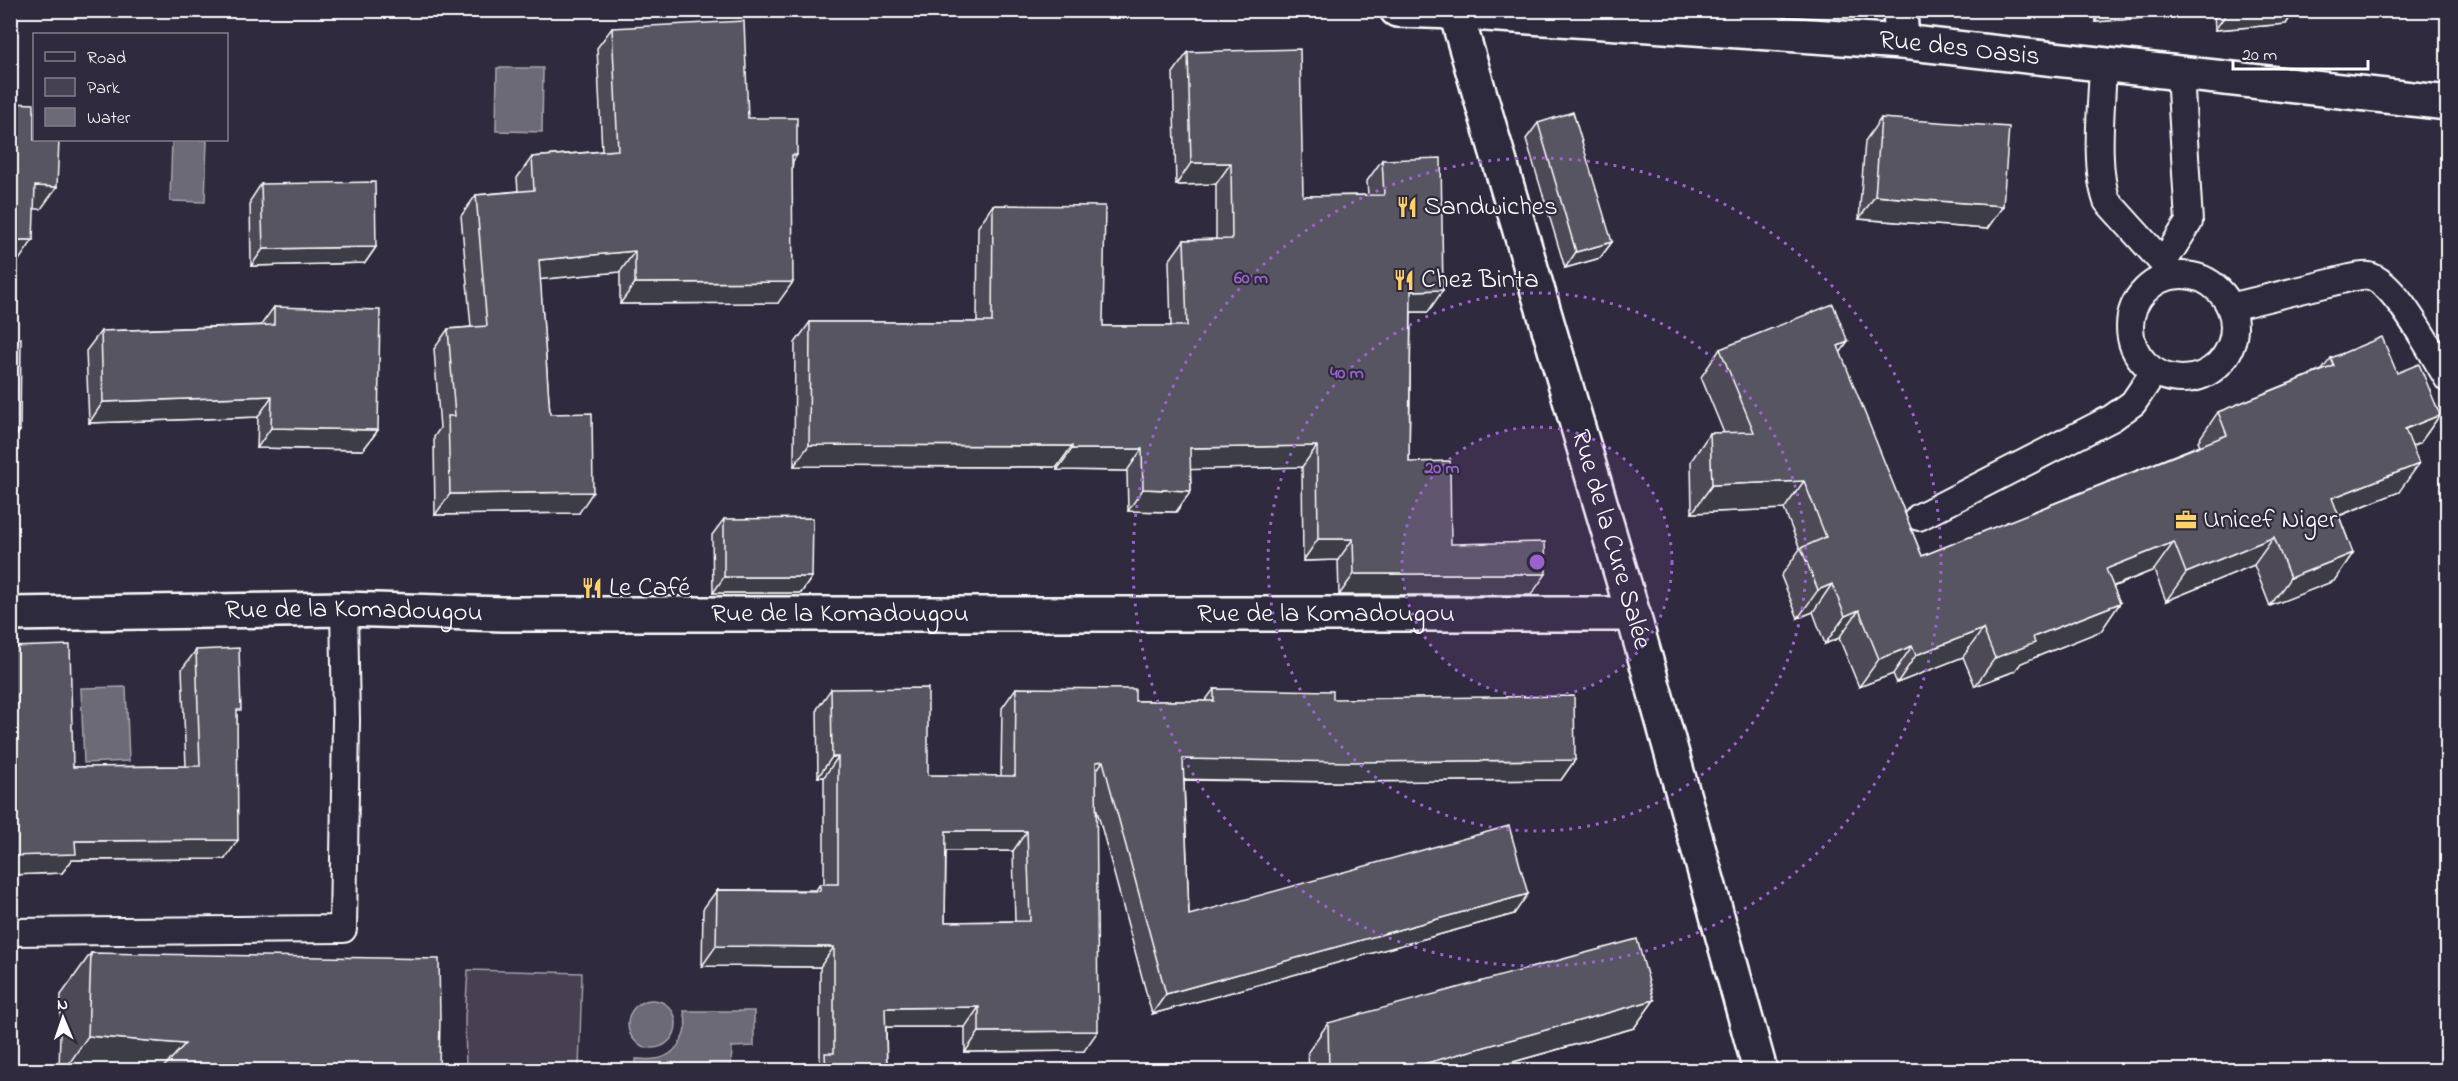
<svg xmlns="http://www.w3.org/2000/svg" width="2458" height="1081" font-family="'Indie Flower',sans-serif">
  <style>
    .green { fill: #464152; stroke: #a2a0a8; stroke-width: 1.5 }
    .water { fill: #6d6a77; stroke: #a7a6ad; stroke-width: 1.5 }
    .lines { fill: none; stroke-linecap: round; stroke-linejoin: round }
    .service-casing { stroke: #fff; stroke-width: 30 }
    .minor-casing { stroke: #fff; stroke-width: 38 }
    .service { stroke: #2f2a3d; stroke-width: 26 }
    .minor { stroke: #2f2a3d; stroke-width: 33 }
    .wall { fill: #4d4956; stroke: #fff; stroke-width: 1.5; fill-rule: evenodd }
    .shaded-wall { fill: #3e3c46; stroke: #fff; stroke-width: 1.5 }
    .building { fill: #595564; stroke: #fff; stroke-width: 1.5; fill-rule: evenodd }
    .ring { fill: none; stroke: #9c61cf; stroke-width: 3; stroke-dasharray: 3 6 }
    .labels { text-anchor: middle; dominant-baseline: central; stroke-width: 4.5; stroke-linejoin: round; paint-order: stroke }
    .street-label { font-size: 27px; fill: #fff; stroke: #2f2a3d }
    .poi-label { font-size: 27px; fill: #fff; stroke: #2f2a3d; text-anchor: start }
    .centre { fill: #9c61cf; stroke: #2f2a3d; stroke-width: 3 }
    .ring-label { font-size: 18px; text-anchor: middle; font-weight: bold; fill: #9c61cf; stroke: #2f2a3d; stroke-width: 4.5; stroke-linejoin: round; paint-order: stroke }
  </style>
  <rect width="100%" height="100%" fill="#2f2a3d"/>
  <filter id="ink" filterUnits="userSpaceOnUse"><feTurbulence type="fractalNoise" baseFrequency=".0167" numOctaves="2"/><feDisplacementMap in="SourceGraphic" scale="12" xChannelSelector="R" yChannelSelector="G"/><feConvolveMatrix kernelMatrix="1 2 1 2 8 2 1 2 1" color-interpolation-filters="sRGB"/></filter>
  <g filter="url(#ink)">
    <path class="green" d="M468,970L582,973L579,1070H466L465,1018Z"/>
    <g class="water">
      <path d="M497,68H543L542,132L496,131Z"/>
      <path d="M172,140H207L205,202L170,201Z"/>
      <path d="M126,687L129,761L84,763L81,688Z"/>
      <circle cx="652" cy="1024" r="24"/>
      <path d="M684,1011H754V1046L732,1047L731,1070H636V1059C643,1059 650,1060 656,1059C679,1055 690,1031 684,1011Z"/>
    </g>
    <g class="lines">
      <defs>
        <g id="service">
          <path d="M2103,64C2102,104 2094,165 2107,201L2163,263L2189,222L2180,74"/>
          <circle cx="2182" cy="327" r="52"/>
          <path d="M2230,307L2350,278C2356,277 2364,275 2369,276C2396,282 2432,354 2448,379"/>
          <path d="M1919,517L2112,418L2133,403L2154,372"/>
          <path d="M10,932L343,929L346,720L344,609"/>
        </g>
        <g id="minor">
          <path id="s1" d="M1397,10L1455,12L1902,42L2448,103"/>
          <path id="s2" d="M1455,10L1633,614L1760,1070"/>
          <path d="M1900,10L1902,42"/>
          <path id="s3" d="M10,614L344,609L503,614H1633"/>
        </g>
      </defs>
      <use href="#service" class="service-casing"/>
      <use href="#minor" class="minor-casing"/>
      <use href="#service" class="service"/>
      <use href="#minor" class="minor"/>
    </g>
    <g class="wall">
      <path d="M2094,10H2295L2286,24L2215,30L2214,12L2095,22Z"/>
      <path d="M612,28L748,118L797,155L793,161L778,303L620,304V272L540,279L550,414L579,513L435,515L434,437L440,428L434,349L448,329L471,327L461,216L476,195L518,191L517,178L532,157L602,151L597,48Z"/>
      <path d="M1188,52L1303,196L1368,195L1367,181L1382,160L1428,312H1411L1409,462L1451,544L1531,595H1339L1338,560L1303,561L1302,467L1190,469L1191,491L1176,512L1128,511L1127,471L1057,470V467L794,466L795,343L810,322H977L978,227L993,205L1103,326H1171L1169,261L1184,240L1216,239V184L1176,185L1173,73Z"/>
      <path d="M1881,118L2003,206L1987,229L1859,219L1865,141Z"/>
      <path d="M1538,123L1612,242L1600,258L1565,268L1526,139Z"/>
      <path d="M261,184L376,247L365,263L251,266L250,201Z"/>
      <path d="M274,307L378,430L363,450L257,448L258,417L89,423L86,351L101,331L261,325Z"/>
      <path d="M1720,349L1840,353L1922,556L2200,445L2198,441L2218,412L2322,370L2331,358L2397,373L2440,415L2420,443L2412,447L2399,492L2339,516L2353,553L2334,581L2270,606L2254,565L2166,601L2154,570L2113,587L2120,603L2101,631L2021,663L2015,671L1975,686L1963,657L1897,683L1893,674L1859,687L1839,638L1825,644L1813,612L1798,618L1781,576L1800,549L1784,509L1692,513L1691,461L1710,433H1724L1701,377Z"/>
      <path d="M724,519L812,577L801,593H713L712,535Z"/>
      <path d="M10,647L73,767L186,766L182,669L196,650L237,716L225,859L72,860L62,873L10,875Z"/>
      <path d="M1016,688L1135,701H1205L1214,689L1333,699L1575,760L1561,780L1337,782L1184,780L1189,915L1514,914L1152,1014L1096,807L1084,1051L965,1052V1027H886L887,1071H813L820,1061V967L702,966L703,909L717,890H816L820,884H824V777H818L817,709L831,689L928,775L1001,776L1002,708ZM946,851H1013L1015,921L945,922Z"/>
      <path d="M91,953L439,1071H59L61,995Z"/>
      <path d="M1654,1000L1634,1028L1481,1071H1309L1308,1052L1328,1023Z"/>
    </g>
    <g class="shaded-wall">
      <path d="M2103,10H2215L2214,12L2095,22Z"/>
      <path d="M2229,10H2295L2286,24L2215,30Z"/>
      <path d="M1191,163H1231L1216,184L1176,185Z"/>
      <path d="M35,186L57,187L41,209H19Z"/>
      <path d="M1875,196L2003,206L1987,229L1859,219Z"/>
      <path d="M10,240H33L17,263H10Z"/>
      <path d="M1612,242L1600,258L1565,268L1576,252Z"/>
      <path d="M376,247L365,263L251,266L263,249Z"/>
      <path d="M635,251L620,272L524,281L539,260Z"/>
      <path d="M793,282L778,303L620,304L635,283Z"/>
      <path d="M1443,290L1428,312H1396L1411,291Z"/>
      <path d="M1848,342L1828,370L1838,346Z"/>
      <path d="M272,396L258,417L89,423L103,402Z"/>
      <path d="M2440,415L2420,443L2385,457L2405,429Z"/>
      <path d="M271,428L378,430L363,450L257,448Z"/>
      <path d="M10,431H20L14,439H10Z"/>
      <path d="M809,445L1072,446L1057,467L794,466Z"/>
      <path d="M1317,446L1302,467L1175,470L1190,448Z"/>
      <path d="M1072,449H1142L1127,471L1057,470Z"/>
      <path d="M2419,464L2399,492L2312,526L2332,498Z"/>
      <path d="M1804,481L1784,509L1692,513L1712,485Z"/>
      <path d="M1143,489L1191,491L1176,512L1128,511Z"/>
      <path d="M593,492L579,513L435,515L450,494Z"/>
      <path d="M2274,537L2254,565L2166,601L2186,573Z"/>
      <path d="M1318,539H1353L1338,560L1303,561Z"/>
      <path d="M2174,542L2154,570L2086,597L2106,569Z"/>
      <path d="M2353,553L2334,581L2270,606L2290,578Z"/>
      <path d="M1354,574H1546L1531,595H1339Z"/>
      <path d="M724,577H812L801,593H713Z"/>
      <path d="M1832,584L1813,612L1798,618L1818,590Z"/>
      <path d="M2120,603L2101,631L2021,663L2015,671L1975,686L1995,658L2033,637Z"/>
      <path d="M1859,610L1839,638L1825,644L1845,616Z"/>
      <path d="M1983,629L1963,657L1897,683L1916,655Z"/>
      <path d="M1912,646L1893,674L1859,687L1879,659Z"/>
      <path d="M832,757H838L824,777H818Z"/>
      <path d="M1183,759L1575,760L1561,780L1337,782L1169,779Z"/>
      <path d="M1103,761L1089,781L1096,762Z"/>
      <path d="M946,831H1027L1013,851H932Z"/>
      <path d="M238,840L225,859L72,860L62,873L10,875V856L75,841Z"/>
      <path d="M1528,894L1514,914L1152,1014L1166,994Z"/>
      <path d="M716,946L834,947L820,967L702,966Z"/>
      <path d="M1654,1000L1634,1028L1481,1071H1398Z"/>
      <path d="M979,1007L965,1027H871L885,1008Z"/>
      <path d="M1098,1031L1084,1051L965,1052L979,1032Z"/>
      <path d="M88,1036L185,1044L167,1071H64Z"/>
    </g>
    <g class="building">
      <path d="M744,21L748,118H797V155H792L793,282L635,283V251L539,260L550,414L592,413L593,492L450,494L448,416H455L448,329L487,326L476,195L534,190L532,157L618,150L612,28Z"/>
      <path d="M1300,49L1303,196L1384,195L1382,160L1441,158L1443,290L1411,291L1409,462L1450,461L1451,544L1545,542L1546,574H1354L1353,539H1318L1317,446L1190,448L1191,491L1143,489L1142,449H1072V446L809,445L810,322H992L993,205L1105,206L1103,326H1187L1184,240L1232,239L1231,163H1191L1188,52Z"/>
      <path d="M10,103L34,104V140H59L57,187L35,186L33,240H10Z"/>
      <path d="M1573,112L1612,242L1576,252L1538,123Z"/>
      <path d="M1881,118L2009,127L2003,206L1875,196Z"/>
      <path d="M375,182L376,247L263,249L261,184Z"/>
      <path d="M1833,304L1848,342L1838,346L1922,556L2227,435L2218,412L2334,366L2331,358L2382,337L2397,373L2419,364L2440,415L2405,429L2419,464L2332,498L2353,553L2290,578L2274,537L2186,573L2174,542L2106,569L2120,603L2033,637L2035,643L1995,658L1983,629L1916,655L1912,646L1879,659L1859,610L1845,616L1832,584L1818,590L1801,548L1826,537L1804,481L1712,485L1710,433L1754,432L1720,349Z"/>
      <path d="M274,307L380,310L378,430L271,428L272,396L103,402L101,331L274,325Z"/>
      <path d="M10,338H21L20,431H10Z"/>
      <path d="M813,518L812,577H724V519Z"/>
      <path d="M70,645L73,767L200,766L196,650L239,648L241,710H237L238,840L75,841L76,854L10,856V647Z"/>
      <path d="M928,688V775L1015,776L1016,688L1135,689V701H1214V689L1333,691V699L1574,696L1575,760L1351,762L1183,759L1189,915L1509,826L1528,894L1166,994L1103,761L1096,762L1098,1031L979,1032V1007L885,1008L887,1071H826L825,1053H834V947L716,946L717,890L820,891V884H838V757H832L831,689ZM946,831H1027L1030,921L945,922Z"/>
      <path d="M1637,939L1654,1000L1398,1071H1329L1328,1023Z"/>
      <path d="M91,953L439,959L440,1019L439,1071H160L185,1044L88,1036Z"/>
    </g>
  </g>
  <circle cx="1537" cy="562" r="135" fill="#9c61cf" fill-opacity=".12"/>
  <g class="ring">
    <circle cx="1537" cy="562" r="135"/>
    <circle cx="1537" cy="562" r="269"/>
    <circle cx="1537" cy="562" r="404"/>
  </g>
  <defs>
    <symbol id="restaurant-bare" viewBox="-9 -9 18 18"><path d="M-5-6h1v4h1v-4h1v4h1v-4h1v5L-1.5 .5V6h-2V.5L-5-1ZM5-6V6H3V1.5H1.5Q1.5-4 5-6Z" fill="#ffd166" stroke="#2f2a3d" stroke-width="2.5" paint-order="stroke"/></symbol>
    <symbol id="office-bare" viewBox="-9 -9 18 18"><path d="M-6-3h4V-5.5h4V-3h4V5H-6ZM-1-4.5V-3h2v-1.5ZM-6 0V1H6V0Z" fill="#ffd166" stroke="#2f2a3d" stroke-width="2.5" paint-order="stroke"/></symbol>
  </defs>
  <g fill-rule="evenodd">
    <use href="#restaurant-bare" x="1392" y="192" width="30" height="30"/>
    <use href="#restaurant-bare" x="1389" y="265" width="30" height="30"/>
    <use href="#office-bare" x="2171" y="505" width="30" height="30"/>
    <use href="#restaurant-bare" x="577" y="573" width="30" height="30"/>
  </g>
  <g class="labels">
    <g class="street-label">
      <text stroke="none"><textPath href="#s1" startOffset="564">Rue des Oasis</textPath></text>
      <text stroke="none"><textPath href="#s2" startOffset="552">Rue de la Cure Salée</textPath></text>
      <text stroke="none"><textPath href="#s3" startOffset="344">Rue de la Komadougou</textPath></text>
      <text stroke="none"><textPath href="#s3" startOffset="830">Rue de la Komadougou</textPath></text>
      <text stroke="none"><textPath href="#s3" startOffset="1316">Rue de la Komadougou</textPath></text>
    </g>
    <g class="poi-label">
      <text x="1424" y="207">Sandwiches</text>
      <text x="1421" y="280">Chez Binta</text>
      <text x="2203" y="520">Unicef Niger</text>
      <text x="609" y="588">Le Café</text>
    </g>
  </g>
  <circle cx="1537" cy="562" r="9" class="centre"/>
  <g class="ring-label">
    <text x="1251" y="283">60 m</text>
    <text x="1347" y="378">40 m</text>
    <text x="1442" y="473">20 m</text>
  </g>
  <rect width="2458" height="1081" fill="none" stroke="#2f2a3d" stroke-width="36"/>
  <rect x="18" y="18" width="2422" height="1045" fill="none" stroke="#fff" stroke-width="2" filter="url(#ink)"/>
  <rect x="33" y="33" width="195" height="108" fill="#2f2a3d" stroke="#827f8b" stroke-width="1.5"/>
  <rect x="45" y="52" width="30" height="9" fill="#2f2a3d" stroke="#827f8b" stroke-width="1.5"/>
  <text x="87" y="63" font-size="18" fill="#ffffff">Road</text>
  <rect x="45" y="78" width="30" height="18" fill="#464152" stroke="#827f8b" stroke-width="1.5"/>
  <text x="87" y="93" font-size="18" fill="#ffffff">Park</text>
  <rect x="45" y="108" width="30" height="18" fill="#6d6a77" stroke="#827f8b" stroke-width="1.5"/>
  <text x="87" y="123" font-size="18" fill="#ffffff">Water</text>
  <g transform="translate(63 1018) rotate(358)" stroke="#2f2a3d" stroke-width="4.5" paint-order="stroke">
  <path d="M0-4.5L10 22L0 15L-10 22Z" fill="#ffffff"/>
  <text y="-9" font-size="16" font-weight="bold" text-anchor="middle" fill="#ffffff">N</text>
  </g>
  <path d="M2233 60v9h135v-9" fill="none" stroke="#ffffff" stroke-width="3"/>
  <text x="2242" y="60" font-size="18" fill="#ffffff" stroke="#2f2a3d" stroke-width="4.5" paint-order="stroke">20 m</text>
</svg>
